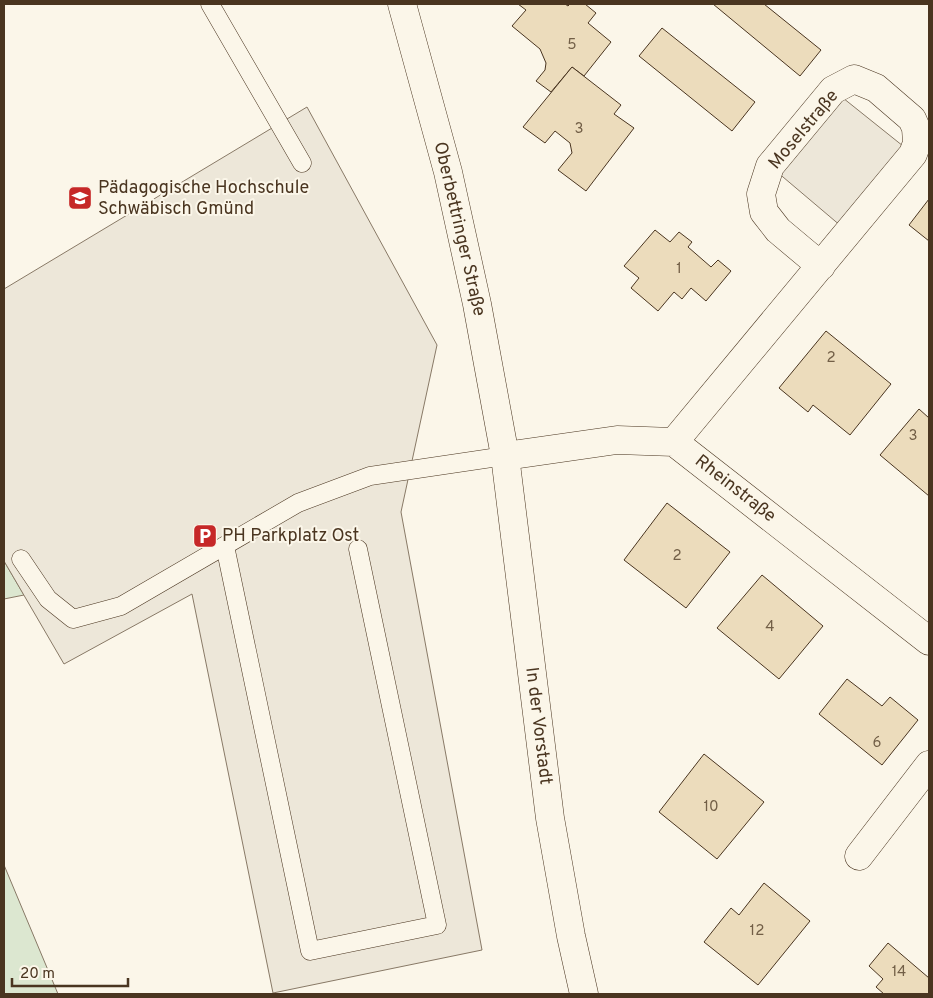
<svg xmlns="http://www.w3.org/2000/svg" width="933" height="998" font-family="Overpass,sans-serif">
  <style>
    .green { fill: #dce7d0; stroke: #887966 }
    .parking { fill: #ede7d9; stroke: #887966 }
    .building { fill: #ecdcbc; stroke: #4a3520 }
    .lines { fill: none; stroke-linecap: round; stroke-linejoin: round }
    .lane-casing { stroke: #4a3520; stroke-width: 19 }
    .street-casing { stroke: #4a3520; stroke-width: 29 }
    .secondary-casing { stroke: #4a3520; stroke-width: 29 }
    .lane { stroke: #fbf6e9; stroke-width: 18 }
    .street { stroke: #fbf6e9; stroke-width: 28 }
    .secondary { stroke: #fbf6e9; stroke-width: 28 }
    .labels { text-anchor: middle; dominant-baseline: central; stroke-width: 4; stroke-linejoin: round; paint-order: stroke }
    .number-label { font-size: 15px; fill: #725f47 }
    .street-label { font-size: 18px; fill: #4a3520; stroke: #fbf6e9 }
    .poi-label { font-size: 18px; fill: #4a3520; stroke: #fbf6e9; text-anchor: start }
  </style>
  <rect width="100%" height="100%" fill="#fbf6e9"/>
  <g class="green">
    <path d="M4,561L24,595L4,599Z"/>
    <path d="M4,865L58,994H4Z"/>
  </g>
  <g class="parking">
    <path d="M833,90L913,154L848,232L770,166Z"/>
    <path d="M307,107L437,345L401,512L482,950L273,993L192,594L64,664L4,561V289Z"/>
  </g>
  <g class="building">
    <path d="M518,4H565L568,6L570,4H585L596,13L588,23L611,42L584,76L572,67L551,92L536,81L545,70L546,63L540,49L512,26L526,10Z"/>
    <path d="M713,4H764L821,50L800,76Z"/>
    <path d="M662,28L755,102L732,131L639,56Z"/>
    <path d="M572,67L621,105L614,114L634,128L586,191L558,170L572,153L570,143L555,131L545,143L523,127Z"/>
    <path d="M929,199V241L909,225Z"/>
    <path d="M655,230L670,242L679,232L692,242L688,247L711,267L718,260L731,271L706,301L691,288L682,299L674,292L658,311L631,288L639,278L624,266Z"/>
    <path d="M826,331L891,384L850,435L813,405L808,412L779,388Z"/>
    <path d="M919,409L929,418V496L880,455Z"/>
    <path d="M667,503L730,552L686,608L624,560Z"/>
    <path d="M762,575L823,626L779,679L717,628Z"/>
    <path d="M847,679L882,706L890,697L918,720L882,765L819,714Z"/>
    <path d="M704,754L764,802L717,859L659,812Z"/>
    <path d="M764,883L810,921L758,985L704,942L731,908L739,915Z"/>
    <path d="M888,943L929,978V994H884L876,987L883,979L869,966Z"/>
  </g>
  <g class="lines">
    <defs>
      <g id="lane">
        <path d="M210,4L302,163"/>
        <path d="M225,546L310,951L437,925L358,549"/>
        <path d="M21,559L48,599L73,619L121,606L298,503L370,476L505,456"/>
      </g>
      <g id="street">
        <path d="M674,442L913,154L917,143L916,128L912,119L876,88L854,79L833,90L770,166L761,194L764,212L778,230L821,266"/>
        <path d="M505,456L617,440L674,442L929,641"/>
        <path d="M859,856L929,765"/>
      </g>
      <path id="secondary" d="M402,4L448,172L477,304L505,456L550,818L571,936L584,994"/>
    </defs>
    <use href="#lane" class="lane-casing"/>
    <use href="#street" class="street-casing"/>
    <use href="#secondary" class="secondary-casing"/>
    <use href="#lane" class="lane"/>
    <use href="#street" class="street"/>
    <use href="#secondary" class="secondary"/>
  </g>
  <defs>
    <symbol id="university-square" viewBox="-11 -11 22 22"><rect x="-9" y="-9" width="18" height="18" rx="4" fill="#c62828" stroke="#fbf6e9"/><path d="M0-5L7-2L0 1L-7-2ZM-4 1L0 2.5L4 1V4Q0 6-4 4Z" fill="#fff"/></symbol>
    <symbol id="parking-square" viewBox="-11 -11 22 22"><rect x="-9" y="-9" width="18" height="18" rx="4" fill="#c62828" stroke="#fbf6e9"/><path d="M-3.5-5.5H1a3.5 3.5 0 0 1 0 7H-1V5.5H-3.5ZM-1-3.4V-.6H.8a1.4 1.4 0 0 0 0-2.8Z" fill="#fff"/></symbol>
  </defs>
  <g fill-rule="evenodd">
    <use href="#university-square" x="66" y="184" width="28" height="28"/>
    <use href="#parking-square" x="191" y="522" width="28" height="28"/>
  </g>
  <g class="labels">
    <g class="number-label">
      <text x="572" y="45">5</text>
      <text x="579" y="129">3</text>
      <text x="679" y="269">1</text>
      <text x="831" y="358">2</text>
      <text x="913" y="436">3</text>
      <text x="677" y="556">2</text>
      <text x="770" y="627">4</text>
      <text x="877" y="743">6</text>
      <text x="711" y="807">10</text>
      <text x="757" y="931">12</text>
      <text x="899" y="972">14</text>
    </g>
    <g class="street-label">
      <text transform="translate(804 130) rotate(-50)">Moselstraße</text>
      <text transform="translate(459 229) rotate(77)">Oberbettringer Straße</text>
      <text transform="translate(735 489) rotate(38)">Rheinstraße</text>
      <text transform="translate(538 726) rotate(83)">In der Vorstadt</text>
    </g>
    <g class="poi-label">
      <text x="98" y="188">Pädagogische Hochschule<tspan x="98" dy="21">Schwäbisch Gmünd</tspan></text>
      <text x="222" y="536">PH Parkplatz Ost</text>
    </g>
  </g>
  <rect width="933" height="998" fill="none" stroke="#4a3520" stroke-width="10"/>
  <path d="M12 978v8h116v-8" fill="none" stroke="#4a3520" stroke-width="2.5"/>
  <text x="20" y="978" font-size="15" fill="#4a3520" stroke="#fbf6e9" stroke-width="4" paint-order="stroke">20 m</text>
</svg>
